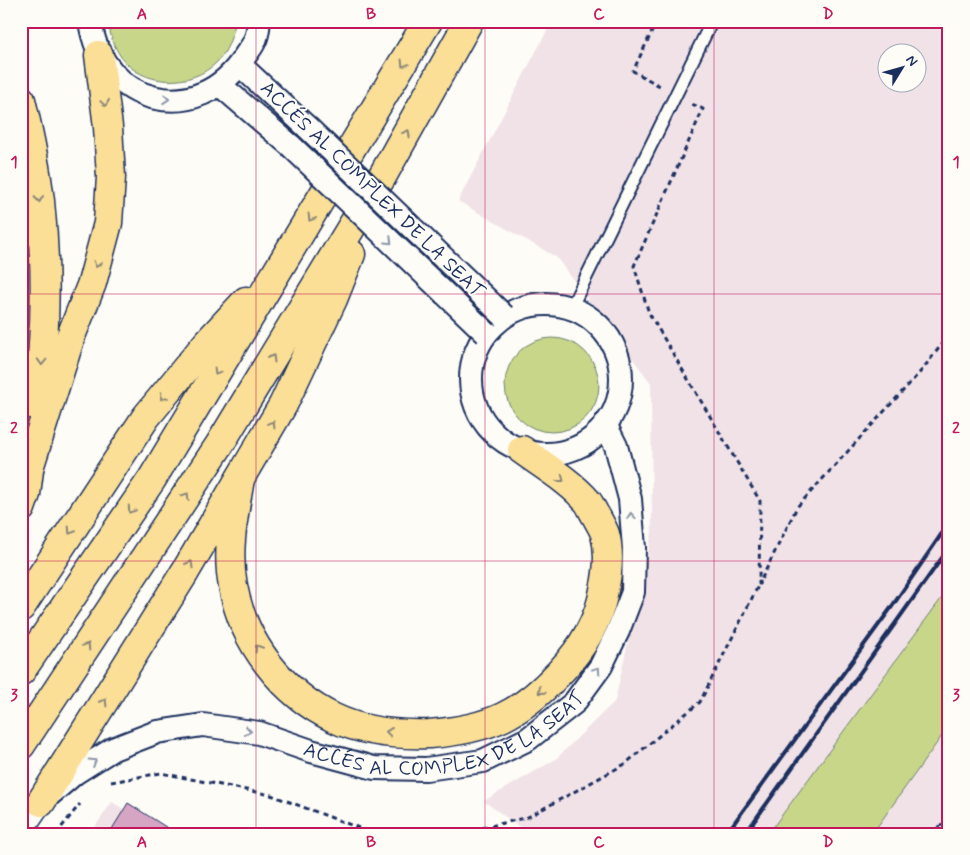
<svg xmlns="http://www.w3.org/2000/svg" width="970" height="855" font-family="Mynerve,sans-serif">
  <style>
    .built { fill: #f1e2e8; fill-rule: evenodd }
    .green { fill: #c7d689; stroke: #718274 }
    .building { fill: #d6a5c4; stroke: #1b2f5e }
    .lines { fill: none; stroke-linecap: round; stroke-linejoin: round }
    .lane-casing { stroke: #1b2f5e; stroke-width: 15 }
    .street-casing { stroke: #1b2f5e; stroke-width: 26 }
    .highway-casing { stroke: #1b2f5e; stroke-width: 31 }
    .path { stroke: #1b2f5e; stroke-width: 3; stroke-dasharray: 5 4; stroke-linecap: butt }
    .lane { stroke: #fdfcf7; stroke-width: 11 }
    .street { stroke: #fdfcf7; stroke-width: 22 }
    .highway { stroke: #fbdf96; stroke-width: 28 }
    .rail { stroke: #1b2f5e; stroke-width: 4 }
    .street-bridge-casing { stroke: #1b2f5e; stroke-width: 26; stroke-linecap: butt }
    .street-bridge { stroke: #fdfcf7; stroke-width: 22 }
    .oneway { stroke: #8b877a }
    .oneway2 { stroke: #8c96aa }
    .grid { fill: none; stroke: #c2185b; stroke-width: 1; stroke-opacity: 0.55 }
    .labels { text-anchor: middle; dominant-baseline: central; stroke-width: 4; stroke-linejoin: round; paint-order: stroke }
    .street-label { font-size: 20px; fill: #1b2f5e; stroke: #fdfcf7 }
    .neatline { fill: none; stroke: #c2185b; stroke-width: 2 }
    .grid-label { font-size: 16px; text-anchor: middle; font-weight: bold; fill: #c2185b }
  </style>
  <rect width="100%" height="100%" fill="#fdfcf7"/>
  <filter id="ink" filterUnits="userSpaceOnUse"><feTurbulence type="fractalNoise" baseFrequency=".02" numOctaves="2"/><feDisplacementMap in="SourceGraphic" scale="10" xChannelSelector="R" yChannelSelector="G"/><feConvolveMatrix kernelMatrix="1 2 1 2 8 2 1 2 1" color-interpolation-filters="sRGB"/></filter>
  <g filter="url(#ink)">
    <g class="built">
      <path d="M552,21H949V588L768,834H529L484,801L556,759L615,701L652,533L651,383L556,257L458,201ZM888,52H918V82H888Z"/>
      <path d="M949,719V834H865Z"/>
      <path d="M112,802L165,834H90Z"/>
    </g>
    <g class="green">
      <path d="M108,21H235V25C231,39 227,52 217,62C192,88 142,87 121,57C113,45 110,35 108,21Z"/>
      <circle cx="552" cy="385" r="47"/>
      <path d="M949,588V726L872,834H768Z"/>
    </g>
    <path class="building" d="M128,803L177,834H109Z"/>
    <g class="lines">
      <defs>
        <g id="lane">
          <path d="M571,308L712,21"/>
          <path d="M940,834L949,827"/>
        </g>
        <g id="street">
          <path d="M90,21C102,106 199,129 245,56C248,51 253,46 255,40C258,34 258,27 259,21"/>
          <path d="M240,65L308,128"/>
          <path d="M220,85L291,146"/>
          <circle cx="546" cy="379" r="75"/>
          <path id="s1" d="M21,831L41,802L75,773L113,749L157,732L203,725L259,733L311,751L374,768L426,769L483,761L528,739L574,703L601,666L618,631L633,592L634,548L630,499L616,446L605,424"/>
        </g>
        <g id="highway">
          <path d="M21,100C29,133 36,167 40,201C47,269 46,339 37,406"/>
          <path d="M30,465L71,336L92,283L108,223L111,177L108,127L99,55"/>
          <path d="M240,479C234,514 226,550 233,586C243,642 283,694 334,718C363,732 397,735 429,734C454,732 480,728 503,717C524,707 543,690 559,673C581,650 599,621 604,590C608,572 610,552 605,534C603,528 599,522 596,516C593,512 591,506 588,502C570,481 544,466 522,450"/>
          <path d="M21,508L26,494L32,446"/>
          <path d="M21,607L146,417L207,343L246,301"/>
          <path d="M21,671L152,479L428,21"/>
          <path d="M21,745L220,444L383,175L469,21"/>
          <path d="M41,802L185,572L283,405L333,299L351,254"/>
        </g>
      </defs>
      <use href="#lane" class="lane-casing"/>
      <use href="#street" class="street-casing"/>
      <use href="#highway" class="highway-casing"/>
      <g class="path">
        <path d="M657,21L633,71L660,86"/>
        <path d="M692,104L703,109L634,266L649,313L760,501L759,584L797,507L922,370L949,335"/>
        <path d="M111,782L161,773L271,795L375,834"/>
        <path d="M56,834L80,804"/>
        <path d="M429,834L462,833L528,817L625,764L700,702L759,584"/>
      </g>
      <use href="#lane" class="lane"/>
      <use href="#street" class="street"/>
      <use href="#highway" class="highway"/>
      <g class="rail">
        <path d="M726,834L891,608L949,523"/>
        <path d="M745,834L949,548"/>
      </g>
      <defs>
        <g id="street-bridge">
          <path d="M308,128L504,316"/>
          <path d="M291,146L486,333"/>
        </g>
      </defs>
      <use href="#street-bridge" class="street-bridge-casing"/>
      <use href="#street-bridge" class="street-bridge"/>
    </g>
    <defs><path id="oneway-chevron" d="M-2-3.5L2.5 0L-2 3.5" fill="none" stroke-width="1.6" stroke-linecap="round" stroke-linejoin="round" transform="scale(1.25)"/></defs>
    <g class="oneway">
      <use href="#oneway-chevron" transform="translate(404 64) rotate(121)"/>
      <use href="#oneway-chevron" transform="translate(105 103) rotate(82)"/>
      <use href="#oneway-chevron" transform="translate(407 133) rotate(-61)"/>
      <use href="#oneway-chevron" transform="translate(39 199) rotate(84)"/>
      <use href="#oneway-chevron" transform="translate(311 218) rotate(121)"/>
      <use href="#oneway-chevron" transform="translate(97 264) rotate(105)"/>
      <use href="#oneway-chevron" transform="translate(272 358) rotate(-59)"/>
      <use href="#oneway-chevron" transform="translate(42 362) rotate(92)"/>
      <use href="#oneway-chevron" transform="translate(217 372) rotate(121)"/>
      <use href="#oneway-chevron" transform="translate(163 397) rotate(130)"/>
      <use href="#oneway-chevron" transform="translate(272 424) rotate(-59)"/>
      <use href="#oneway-chevron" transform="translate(561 479) rotate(37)"/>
      <use href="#oneway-chevron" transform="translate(186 496) rotate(-57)"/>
      <use href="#oneway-chevron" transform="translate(131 510) rotate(124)"/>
      <use href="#oneway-chevron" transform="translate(71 531) rotate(123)"/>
      <use href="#oneway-chevron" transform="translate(190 564) rotate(-60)"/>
      <use href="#oneway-chevron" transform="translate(87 646) rotate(-57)"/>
      <use href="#oneway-chevron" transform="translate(258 648) rotate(-123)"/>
      <use href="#oneway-chevron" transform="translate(541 691) rotate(140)"/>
      <use href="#oneway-chevron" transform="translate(104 702) rotate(-58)"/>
      <use href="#oneway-chevron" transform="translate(389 732) rotate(-173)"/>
    </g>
    <g class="oneway2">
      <use href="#oneway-chevron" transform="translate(166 99) rotate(4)"/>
      <use href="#oneway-chevron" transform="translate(389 241) rotate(44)"/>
      <use href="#oneway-chevron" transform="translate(631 516) rotate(-95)"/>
      <use href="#oneway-chevron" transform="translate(597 670) rotate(-56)"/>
      <use href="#oneway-chevron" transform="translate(248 731) rotate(8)"/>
      <use href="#oneway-chevron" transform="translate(93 762) rotate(-32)"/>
    </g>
  </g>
  <path class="grid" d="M256,21V834M485,21V834M714,21V834M21,294H949M21,561H949"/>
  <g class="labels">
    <g class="street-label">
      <text transform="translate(372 190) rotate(44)">ACCÉS AL COMPLEX DE LA SEAT</text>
      <text stroke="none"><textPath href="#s1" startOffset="474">ACCÉS AL COMPLEX DE LA SEAT</textPath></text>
    </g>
  </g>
  <rect width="970" height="855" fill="none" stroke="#fdfcf7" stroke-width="55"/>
  <g transform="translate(902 68) rotate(53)"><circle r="24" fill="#fdfcf7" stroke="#a3aaba"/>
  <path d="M0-4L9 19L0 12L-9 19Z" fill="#1b2f5e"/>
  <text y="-8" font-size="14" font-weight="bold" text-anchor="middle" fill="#1b2f5e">N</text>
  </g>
  <rect x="28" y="28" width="914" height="800" class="neatline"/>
  <g class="grid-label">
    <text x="142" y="19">A</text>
    <text x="371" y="19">B</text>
    <text x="599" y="19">C</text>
    <text x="828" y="19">D</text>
    <text x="14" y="167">1</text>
    <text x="956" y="167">1</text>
    <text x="14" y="433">2</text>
    <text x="956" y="433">2</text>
    <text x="14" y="700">3</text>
    <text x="956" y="700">3</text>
    <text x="142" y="847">A</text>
    <text x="371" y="847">B</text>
    <text x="599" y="847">C</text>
    <text x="828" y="847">D</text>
  </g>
</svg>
